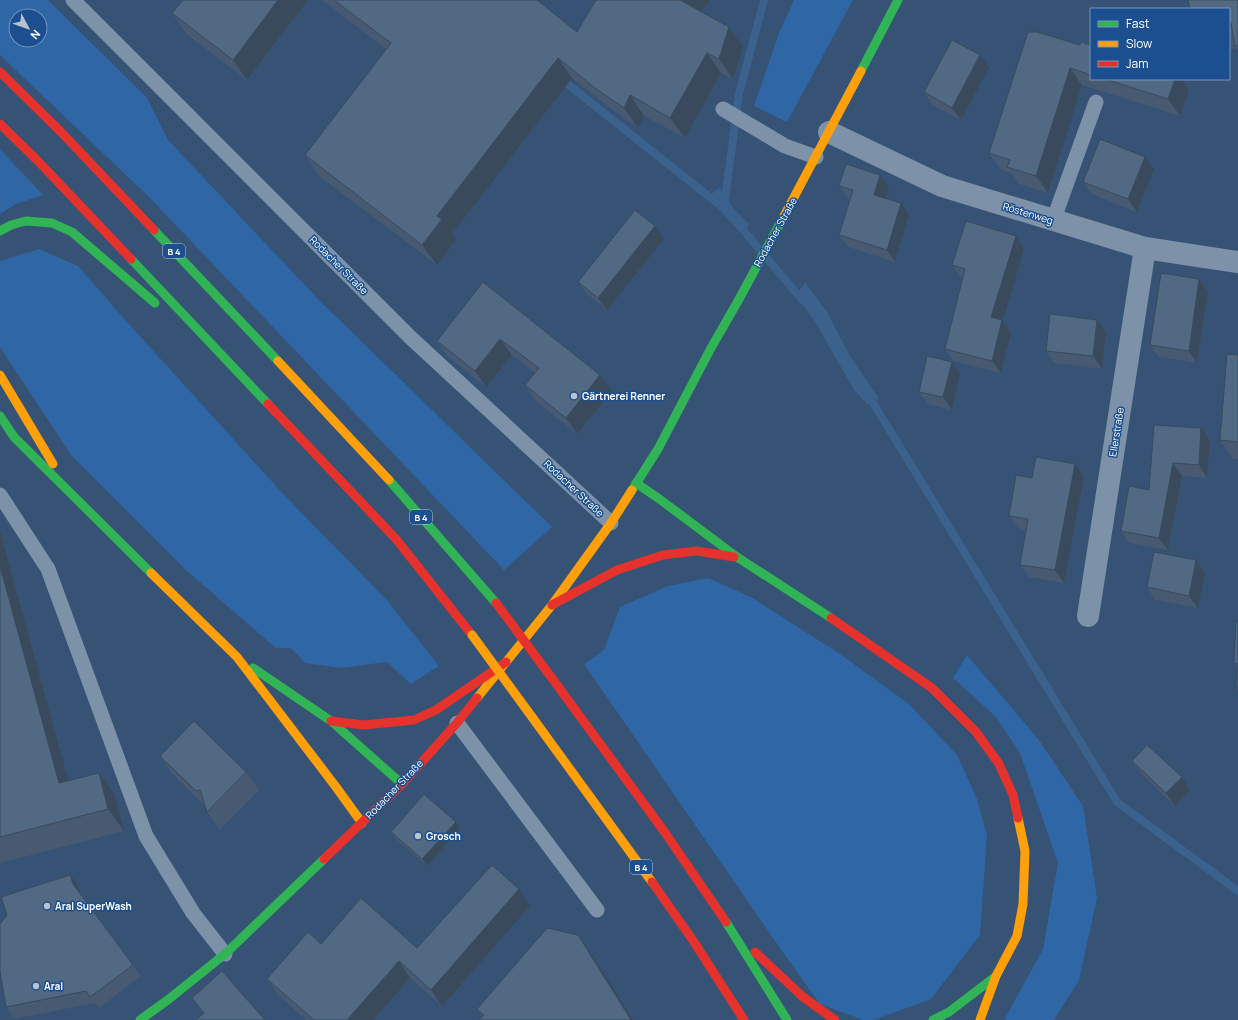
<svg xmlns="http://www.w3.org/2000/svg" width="1238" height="1020" font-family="Manrope,sans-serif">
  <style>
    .green { fill: #2f66a5; fill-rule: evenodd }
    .water { fill: #3b618d }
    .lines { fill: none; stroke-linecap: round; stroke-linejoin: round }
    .stream { stroke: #3b618d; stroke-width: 8 }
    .lane { stroke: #7d92a8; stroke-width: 15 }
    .street { stroke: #7d92a8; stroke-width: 22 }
    .fast { stroke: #30b455; stroke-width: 9 }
    .slow { stroke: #ff9f0a; stroke-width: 9 }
    .jam { stroke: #e5322d; stroke-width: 9 }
    .slow-bridge { stroke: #ff9f0a; stroke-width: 9 }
    .jam-bridge { stroke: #e5322d; stroke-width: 9 }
    .wall { fill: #475a72 }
    .shaded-wall { fill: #394a5c }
    .building { fill: #526984; stroke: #394a5c }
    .poi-dot { fill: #b9c2ce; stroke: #1b4f8f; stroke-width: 1.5 }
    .labels { text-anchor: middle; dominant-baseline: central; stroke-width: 3; stroke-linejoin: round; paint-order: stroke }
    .shield { fill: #1b4f8f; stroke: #bbcadd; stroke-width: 1 }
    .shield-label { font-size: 9px; font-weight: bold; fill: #fff }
    .street-label { font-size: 10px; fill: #fff; stroke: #1b4f8f }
    .poi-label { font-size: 10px; font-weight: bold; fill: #fff; stroke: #1b4f8f; text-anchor: start }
  </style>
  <rect width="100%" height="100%" fill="#365274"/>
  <g class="green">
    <path d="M0,0H48L147,98L168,140L319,300L552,527L504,570L149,197L0,55ZM16,16H40V40H16Z"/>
    <path d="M794,0H853L787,122L754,106L779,33Z"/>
    <path d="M0,149L43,195L16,204L0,214Z"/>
    <path d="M39,249L78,266L128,323L285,496L386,599L439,666L411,684L387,662L341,668L305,663L291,648H276L188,572L71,455L0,347V261Z"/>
    <path d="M708,578L751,597L840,654L909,704L957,755L977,799L987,836L980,935L931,999L874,1020H863L820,1004L782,951L584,664L604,650L620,607L668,586Z"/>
    <path d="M967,655L1039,740L1083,806L1097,898L1079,980L1054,1020H1004L1043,949L1058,863L1020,753L996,717L953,678Z"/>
  </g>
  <g class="water">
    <path d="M719,188L735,210L749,224L743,235L707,197Z"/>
    <path d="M805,282L827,312L851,358L879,398L868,405L854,390L814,320L796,296Z"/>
  </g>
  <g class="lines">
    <g class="stream">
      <path d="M560,78L717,203"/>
      <path d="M724,207L739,94L764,0"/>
      <path d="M739,225L804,302"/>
      <path d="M867,393L1117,802L1238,891"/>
    </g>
    <g class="lane">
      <path d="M73,0L411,338L611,523"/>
      <path d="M723,109L785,146L816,157"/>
      <path d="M1053,221L1096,102"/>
      <path d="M0,495L48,569L146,836L193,913L225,954"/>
      <path d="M457,723L597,910"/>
    </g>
    <g class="street">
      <path d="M829,132L942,186L1145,248L1238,262"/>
      <path d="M1088,616L1145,248"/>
    </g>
    <g class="fast">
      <path d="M861,71L898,0"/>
      <path d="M154,230L278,361"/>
      <path d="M0,231L11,225L26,221L52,223L72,232L155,303"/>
      <path d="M131,259L268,404"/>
      <path d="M0,416L14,437L151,573"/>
      <path d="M389,480L496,603"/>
      <path d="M636,483L658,498L737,557L831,618"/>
      <path d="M632,490L658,449L711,348L738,301L784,216"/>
      <path d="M253,668L331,721L402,784"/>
      <path d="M726,922L787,1020"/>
      <path d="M140,1020L169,999L225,954L324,859"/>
      <path d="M933,1020L949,1012L996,976"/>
    </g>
    <g class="slow">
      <path d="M784,216L861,71"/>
      <path d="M278,361L389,480"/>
      <path d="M0,375L53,464"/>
      <path d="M151,573L237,657L336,787L362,823"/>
      <path d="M477,698L552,605L611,523L632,490"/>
      <path d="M532,717L652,882"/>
      <path d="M980,1020L996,976L1017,936L1023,904L1025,851L1018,818"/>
    </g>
    <g class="jam">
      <path d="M0,72L61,132L154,230"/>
      <path d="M0,124L37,160L131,259"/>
      <path d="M268,404L396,539L472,635"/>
      <path d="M552,605L617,570L663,555L697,551L734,557"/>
      <path d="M831,618L932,688L976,732L999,764L1013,795L1018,818"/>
      <path d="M557,685L666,834L726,922"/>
      <path d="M331,721L364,725L414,720L436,710L506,662"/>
      <path d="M324,859L402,784L457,723L477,698"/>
      <path d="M652,882L694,942L744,1020"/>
      <path d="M755,952L803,997L835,1020"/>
    </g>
    <path class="slow-bridge" d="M472,635L532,717"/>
    <path class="jam-bridge" d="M496,603L557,685"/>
  </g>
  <g class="wall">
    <path d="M308,0L247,80L186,34L172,13Z"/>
    <path d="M322,0H537L577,32L710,0L701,12L743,47L733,79L721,73L685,138L644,116L638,128L610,108L572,78L452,234L456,240L437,265L319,176L305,155L386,49Z"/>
    <path d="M1238,0V50L1236,48L1229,50V9Z"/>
    <path d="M1080,45H1091V79H1181L1189,90L1180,116L1082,85L1048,193L1019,184L1011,173L1001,170L989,153Z"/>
    <path d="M989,68L961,120L932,105L924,92Z"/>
    <path d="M1154,169L1137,212L1092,194L1083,182Z"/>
    <path d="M839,186L889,187L885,198L909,215L895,262L848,247L839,235L850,199L848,198Z"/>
    <path d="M1016,236L1024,249L1003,321L1011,333L1001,373L953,361L945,349L963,278H961L952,265Z"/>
    <path d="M664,239L607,310L587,294L578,282Z"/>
    <path d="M483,282L612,391L577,434L536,401L525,385L535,373L512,355L486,387L448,357L437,341Z"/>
    <path d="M1208,292L1197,363L1159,357L1150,345Z"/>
    <path d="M1097,320L1106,332L1102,369L1054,363L1046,351Z"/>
    <path d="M1238,355V459H1233L1220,440Z"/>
    <path d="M960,374L952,410L928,404L919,392Z"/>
    <path d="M1154,425L1210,441L1207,478L1182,476L1168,550L1129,543L1121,531L1149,490Z"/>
    <path d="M1084,477L1064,583L1029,577L1020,565L1026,530L1018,528L1009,516L1032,478Z"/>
    <path d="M0,531L68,781L99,773L115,795L124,831L0,863Z"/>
    <path d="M1196,560L1205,573L1198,608L1155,600L1147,587Z"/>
    <path d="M1238,621V690L1236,687L1237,667L1234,663Z"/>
    <path d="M160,756L246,772L259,790L220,830L207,812L205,806L172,774Z"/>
    <path d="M1132,761L1182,777L1190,790L1175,806L1140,773Z"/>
    <path d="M460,828L427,866L395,838L391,832Z"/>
    <path d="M79,886L81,894L141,976L99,1008L95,1003L14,1019L6,1007Z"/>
    <path d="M530,906L442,1006L410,978L373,1020H306L278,995L267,979L321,944L417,948Z"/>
    <path d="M594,958L633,1020H479L482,1017L477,1009Z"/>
    <path d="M192,998L265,1020L203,1014Z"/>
  </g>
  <g class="shaded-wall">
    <path d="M278,0H308L247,80L233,60Z"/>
    <path d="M680,0H710L694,21Z"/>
    <path d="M729,27L743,47L733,79L719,59Z"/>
    <path d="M707,53L721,73L685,138L670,118Z"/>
    <path d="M980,55L989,68L961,120L952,108Z"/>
    <path d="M558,58L572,78L452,234L456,240L437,265L422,245L437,216Z"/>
    <path d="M1070,68L1082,85L1048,193L1036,176Z"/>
    <path d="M1175,79H1181L1189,90L1180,116L1168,99Z"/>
    <path d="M630,95L644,116L638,128L624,108Z"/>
    <path d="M1145,157L1154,169L1137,212L1128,199Z"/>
    <path d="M880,175L889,187L882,207L874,195Z"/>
    <path d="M901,203L909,215L895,262L887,250Z"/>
    <path d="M655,226L664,239L607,310L598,298Z"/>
    <path d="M1016,236L1024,249L1003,321L1011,333L1001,373L992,361L991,317Z"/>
    <path d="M1199,279L1208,292L1197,363L1189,351Z"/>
    <path d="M1097,320L1106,332L1102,369L1093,356Z"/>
    <path d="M500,339L512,355L486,387L475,371Z"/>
    <path d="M952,362L960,374L952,410L943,397Z"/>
    <path d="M600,375L612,391L577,434L566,418Z"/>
    <path d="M1201,428L1210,441L1207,478L1199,465Z"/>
    <path d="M1173,463L1182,476L1168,550L1159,538Z"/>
    <path d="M1075,464L1084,477L1064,583L1055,570Z"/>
    <path d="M0,531L75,805L59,783L0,566Z"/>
    <path d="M1196,560L1205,573L1198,608L1189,596Z"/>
    <path d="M99,773L115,795L124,831L108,809Z"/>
    <path d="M1182,777L1190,790L1175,806L1166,793Z"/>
    <path d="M456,822L460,828L427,866L422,859Z"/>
    <path d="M70,875L79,886L81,896L73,884Z"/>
    <path d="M519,889L530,906L442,1006L431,990Z"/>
    <path d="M578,935L594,958L633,1020H631Z"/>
    <path d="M399,961L410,978L373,1020H347Z"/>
  </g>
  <g class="building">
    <path d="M183,0H278L233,60L172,13Z"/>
    <path d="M334,0H537L577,32L596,0H680L729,27L719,59L707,53L670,118L630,95L624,108L595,88L558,58L437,216L442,219L422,245L305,155L391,43Z"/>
    <path d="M1188,0H1238V46H1235L1231,23H1229V9H1190Z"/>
    <path d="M1028,32H1037L1080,45L1081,42L1091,45V75L1070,68L1036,176L1007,167L1010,160L989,153Z"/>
    <path d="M952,40L980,55L952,108L924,92Z"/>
    <path d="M1105,79H1175L1168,99Z"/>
    <path d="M1100,139L1145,157L1128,199L1083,182Z"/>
    <path d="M846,164L880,175L874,195L901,203L887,250L839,235L853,190L839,186Z"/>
    <path d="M635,210L655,226L598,298L578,282Z"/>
    <path d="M966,221L1016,236L991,317L1002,320L992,361L945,349L965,269L952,265Z"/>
    <path d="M1161,273L1199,279L1189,351L1150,345Z"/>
    <path d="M483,282L600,375L566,418L525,385L539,368L500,339L475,371L437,341Z"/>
    <path d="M1050,314L1097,320L1093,356L1046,351Z"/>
    <path d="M1227,354L1238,355V442L1220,440Z"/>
    <path d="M927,356L952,362L943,397L919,392Z"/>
    <path d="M1154,425L1201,428L1199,465L1173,463L1159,538L1121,531L1129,486L1149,490Z"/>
    <path d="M1036,457L1075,464L1055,570L1020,565L1028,519L1009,516L1016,475L1032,478Z"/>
    <path d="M1154,552L1196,560L1189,596L1147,587Z"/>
    <path d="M0,566L59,783L99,773L108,809L0,837Z"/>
    <path d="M1236,621H1238V687H1236L1237,664L1234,663Z"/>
    <path d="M194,721L246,772L207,812L200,790L196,791L160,756Z"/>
    <path d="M1147,745L1182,777L1166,793L1132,761Z"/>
    <path d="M424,794L456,822L422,859L391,832Z"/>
    <path d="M492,865L519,889L431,990L399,961L347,1020H314L267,979L308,932L321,944L361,898L417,948Z"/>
    <path d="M70,875L73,884L133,965L90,997L86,991L6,1007L0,971V924L7,915L1,897Z"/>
    <path d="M547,928L578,935L631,1020H479L484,1015L477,1009Z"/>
    <path d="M222,971L265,1020H196L204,1013L192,998Z"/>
  </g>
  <g class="poi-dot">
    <circle cx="574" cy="396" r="4"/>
    <circle cx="418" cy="836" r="4"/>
    <circle cx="47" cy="906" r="4"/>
    <circle cx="36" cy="986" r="4"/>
  </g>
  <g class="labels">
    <g class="shield">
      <rect x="163" y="244" width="22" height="14" rx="3"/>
      <rect x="410" y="510" width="22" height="14" rx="3"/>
      <rect x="630" y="860" width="22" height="14" rx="3"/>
    </g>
    <g class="shield-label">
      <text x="174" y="251">B 4</text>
      <text x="421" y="517">B 4</text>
      <text x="641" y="867">B 4</text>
    </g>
    <g class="street-label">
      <text transform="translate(1028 213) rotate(17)">Röstenweg</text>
      <text transform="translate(775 232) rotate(-61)">Rodacher Straße</text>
      <text transform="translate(339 265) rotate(45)">Rodacher Straße</text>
      <text transform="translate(1116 432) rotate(-81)">Ellerstraße</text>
      <text transform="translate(574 488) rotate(43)">Rodacher Straße</text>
      <text transform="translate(394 789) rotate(-46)">Rodacher Straße</text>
    </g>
    <g class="poi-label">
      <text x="582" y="396">Gärtnerei Renner</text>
      <text x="426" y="836">Grosch</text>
      <text x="55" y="906">Aral SuperWash</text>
      <text x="44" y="986">Aral</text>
    </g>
  </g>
  <rect x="1090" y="8" width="140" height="72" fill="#1b4f8f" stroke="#7695bc"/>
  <rect x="1098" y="21" width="20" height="6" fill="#30b455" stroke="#7695bc"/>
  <text x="1126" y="28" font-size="12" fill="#ffffff">Fast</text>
  <rect x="1098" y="41" width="20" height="6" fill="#ff9f0a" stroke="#7695bc"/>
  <text x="1126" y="48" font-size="12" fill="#ffffff">Slow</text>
  <rect x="1098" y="61" width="20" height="6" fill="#e5322d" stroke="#7695bc"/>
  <text x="1126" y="68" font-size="12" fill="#ffffff">Jam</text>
  <g transform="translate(28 28) rotate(131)"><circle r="19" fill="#1b4f8f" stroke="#7695bc"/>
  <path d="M0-3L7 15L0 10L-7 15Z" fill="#b9c2ce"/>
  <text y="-6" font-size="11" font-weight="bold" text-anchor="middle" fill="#ffffff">N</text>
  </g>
</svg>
